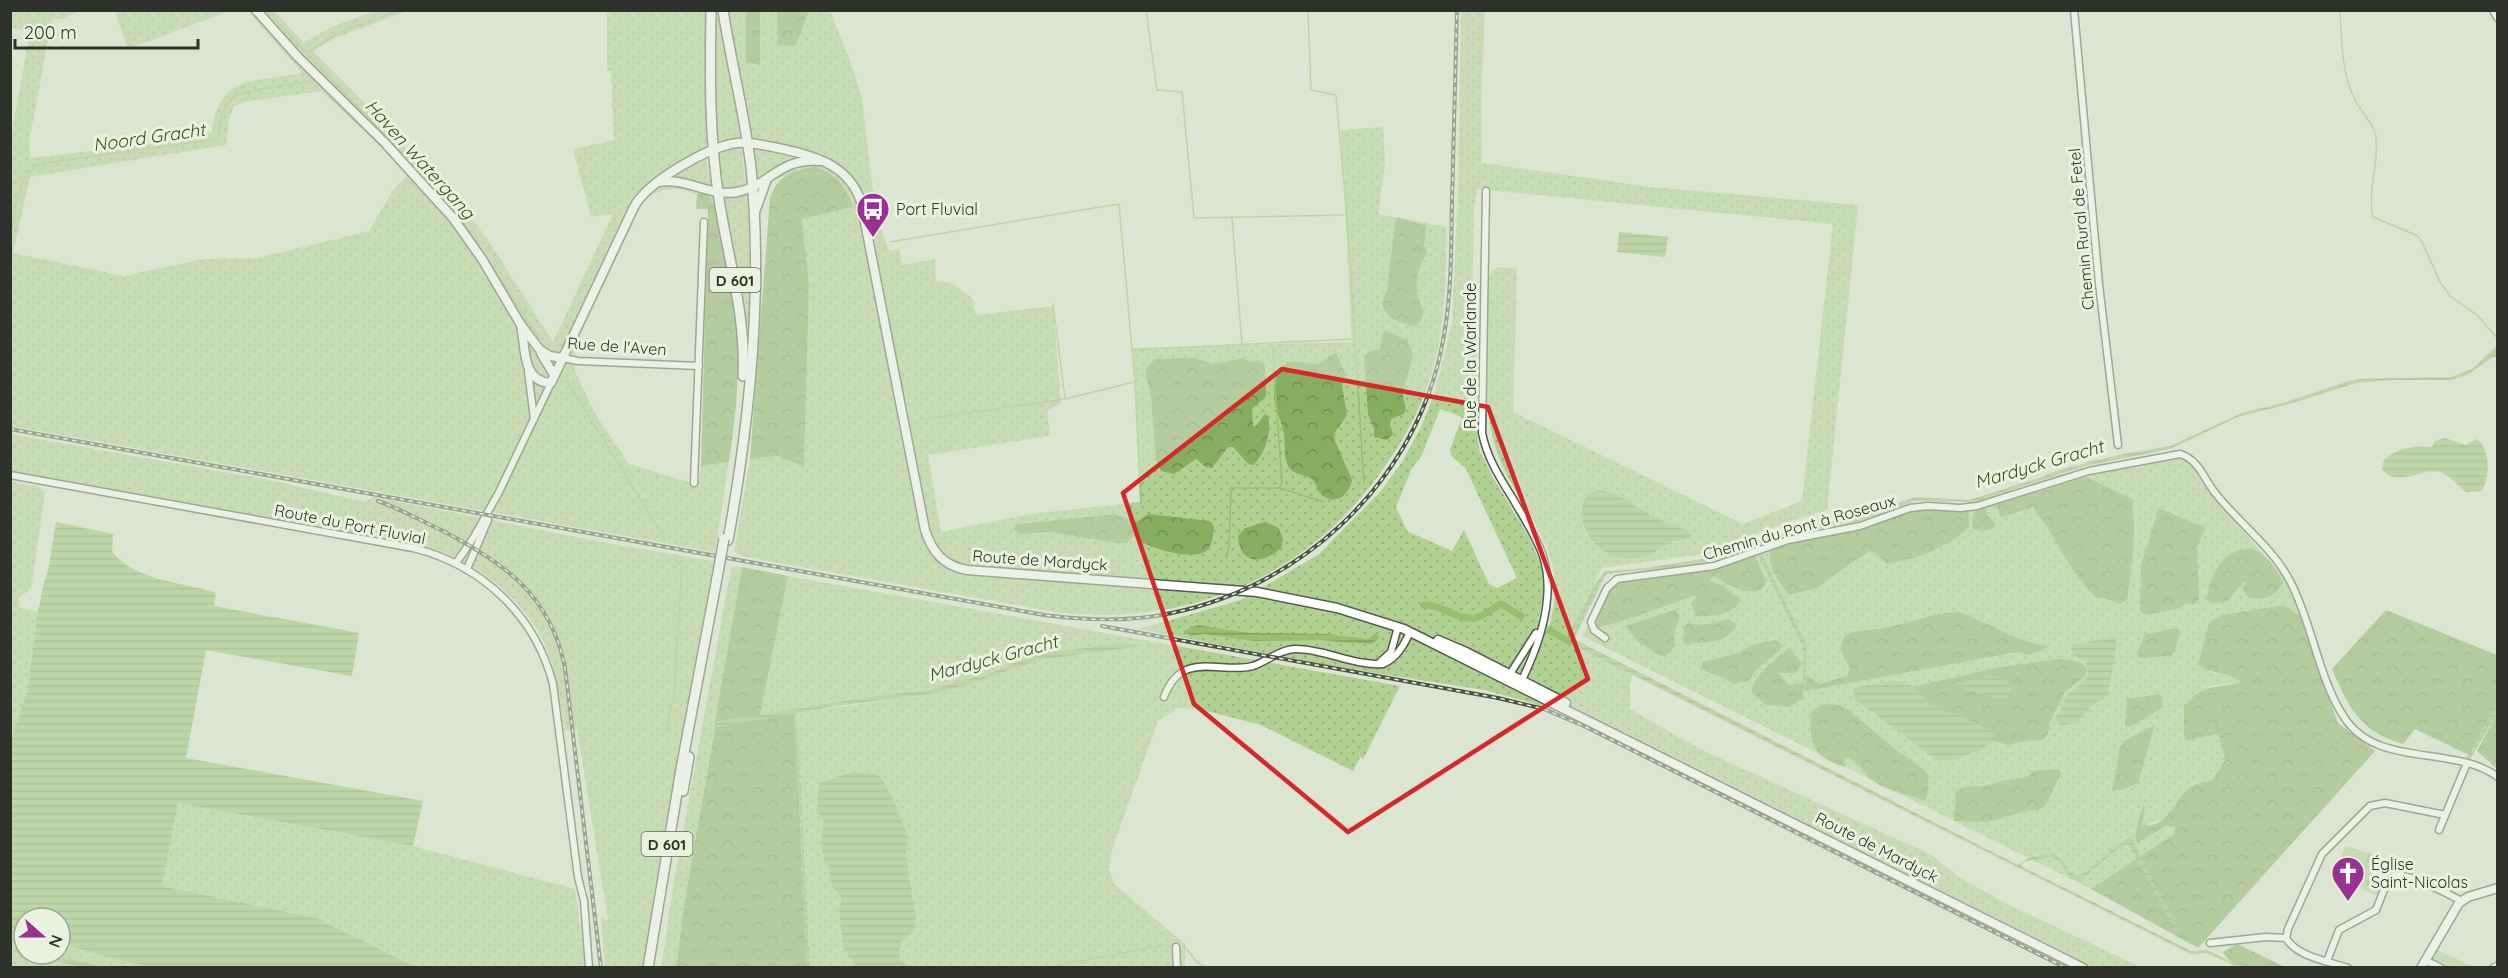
<svg xmlns="http://www.w3.org/2000/svg" width="2508" height="978" font-family="Quicksand,sans-serif">
  <style>
    .grass { fill: url(#grass-dots); fill-rule: evenodd }
    .forest { fill: url(#forest-crowns) }
    .cemetery { fill: url(#cemetery-stones) }
    .park { fill: #b0d192 }
    .water { fill: url(#water-rules) }
    .lines { fill: none; stroke-linecap: round; stroke-linejoin: round }
    .stream { stroke: #98bf71; stroke-width: 1.5 }
    .canal { stroke: #98bf71; stroke-width: 7 }
    .street-casing { stroke: #535c4c; stroke-width: 9 }
    .secondary-casing { stroke: #535c4c; stroke-width: 11 }
    .primary-casing { stroke: #535c4c; stroke-width: 12 }
    .street { stroke: #fff; stroke-width: 6 }
    .secondary { stroke: #fff; stroke-width: 8 }
    .primary { stroke: #fff; stroke-width: 9 }
    .rail-casing { stroke: #4d5148; stroke-width: 4 }
    .rail { stroke: #e8f2df; stroke-width: 1.5; stroke-dasharray: 4.5; stroke-linecap: butt }
    .primary-bridge-casing { stroke: #535c4c; stroke-width: 12; stroke-linecap: butt }
    .primary-bridge { stroke: #fff; stroke-width: 9 }
    .marked { fill: none; stroke: #d62828; stroke-width: 4.5; stroke-linejoin: round }
    .labels { text-anchor: middle; dominant-baseline: central; stroke-width: 6; stroke-linejoin: round; paint-order: stroke }
    .shield { fill: #e8f2df; stroke: #666b60; stroke-width: 1.5 }
    .shield-label { font-size: 15px; font-weight: bold; fill: #2e312a }
    .poi-label { font-size: 16px; fill: #2e312a; stroke: #e8f2df; text-anchor: start }
    .street-label { font-size: 16px; fill: #2e312a; stroke: #e8f2df }
    .water-label { font-size: 18px; font-style: italic; fill: #37501a; stroke: #e8f2df }
  </style>
  <defs>
    <pattern id="grass-dots" width="8" height="8" patternUnits="userSpaceOnUse" patternTransform="scale(1.5)"><rect width="8" height="8" fill="#b0d192"/><path d="M2 2h.1M6 6h.1" fill="none" stroke="#98b47e" stroke-width="1.8" stroke-linecap="round"/></pattern>
    <pattern id="forest-crowns" width="20" height="18" patternUnits="userSpaceOnUse" patternTransform="scale(1.5)"><rect width="20" height="18" fill="#87ad60"/><path d="M2 6a3 3 0 1 1 6 0M12 15a3 3 0 1 1 6 0" fill="none" stroke="#6f8d4f"/></pattern>
    <pattern id="cemetery-stones" width="16" height="16" patternUnits="userSpaceOnUse" patternTransform="scale(1.5)"><rect width="16" height="16" fill="#b0d192"/><path d="M2 7V4a2 2 0 0 1 4 0v3zM10 15v-3a2 2 0 0 1 4 0v3z" fill="#98b47e"/></pattern>
    <pattern id="water-rules" width="6" height="5" patternUnits="userSpaceOnUse" patternTransform="scale(1.5)"><rect width="6" height="5" fill="#98bf71"/><path d="M0 2.5h6" fill="none" stroke="#7c9c5d"/></pattern>
  </defs>
  <rect width="100%" height="100%" fill="#dbe5d2"/>
  <g class="grass">
    <path d="M719,10C732,78 743,146 748,214C751,252 754,287 748,324H745C742,288 733,255 727,220C716,159 706,71 719,10Z"/>
    <path d="M11,11H80L61,19H52L29,143L31,158L149,144L212,132C218,74 255,82 302,73L248,11H274L304,43L329,28L375,11H407L335,38L313,51L358,96L476,224L490,243L553,342L613,214L591,217L573,149L614,140L611,73L607,69V11H707V163L714,204C705,190 706,198 695,194C670,185 667,188 644,199L575,346V371L596,415L629,464L698,485L701,466L729,462L715,552L11,426V136L30,32L11,28ZM321,91L378,144L407,176L393,190L369,231L257,258L202,259L124,276L13,253L30,177L226,145L229,120L234,106L244,102Z"/>
    <path d="M115,11V10L225,11L224,13L128,49Z"/>
    <path d="M727,11H830L850,60L862,99L876,216L889,251L899,249L903,265L935,259L936,281L951,283L973,299L976,315L1053,306L1061,403L1047,411L1050,436L928,455L941,532L1030,514L1140,502L1133,348L1352,342L1341,130L1383,127L1385,165L1378,214L1447,227C1446,277 1446,326 1431,375C1420,412 1401,445 1378,476C1301,581 1184,627 1056,612L745,557L734,552L750,459L778,456L804,466L809,285L802,219L853,207L800,169L779,178H758Z"/>
    <path d="M1461,11H1485L1481,102L1482,163L1651,187L1858,205L1827,510L1788,522L1704,554L1602,568L1567,637L1561,634L1560,638L1633,675L1630,682V709L1702,750L1932,855L1957,876L2011,906L2141,967H2070L1570,717L1529,702L1484,690L1331,666L1139,629L1241,600L1319,554L1381,491L1402,462L1421,427L1435,392L1452,323L1458,192ZM1478,189L1833,224L1802,501L1743,524L1513,412L1517,269L1498,267L1489,274C1488,325 1481,380 1491,430C1505,504 1576,542 1549,626L1538,620L1544,597V572L1529,537L1492,476L1479,449L1475,418L1478,306H1472L1474,205ZM1440,409L1462,417L1450,450L1451,455L1466,469L1517,578L1497,588L1489,584L1464,530L1452,551L1407,531L1396,507L1412,468L1422,455Z"/>
    <path d="M10,434L275,481L365,502L374,497L602,542L714,561C694,697 660,831 644,967H605L601,917L608,920L577,729L565,731C561,709 559,685 552,663C538,614 493,574 447,554C435,549 421,547 408,543L11,471Z"/>
    <path d="M2175,458L2185,460L2195,465L2215,498L2289,584L2300,616L2284,605L2210,672L2235,677L2241,682L2209,686L2188,741L2218,734L2225,760L2212,782H2198L2175,804L2167,818L2146,825H2142L2145,807L2143,805L2135,835L2137,842L2166,826L2175,827L2174,834L2091,889L1582,636L1611,588L1726,566L1772,548L1929,508L1960,511L1983,509L2107,471L2155,460Z"/>
    <path d="M11,482L37,486L45,492L31,589L18,598L20,608L38,611L28,688L11,741Z"/>
    <path d="M742,567L685,899L676,967L661,968L673,887L731,568Z"/>
    <path d="M788,576L1400,686L1363,759L1360,757L1353,771L1261,725L1199,709L1179,708L1158,721L1112,850L1109,869L1114,884L1185,944V968L810,967L798,728L796,725L795,713L938,693L970,684L1039,660L1141,646L1127,643L1035,654L990,673L928,690L855,699L760,715Z"/>
    <path d="M178,803L413,846L575,889L586,967H416L316,918L162,886Z"/>
    <path d="M10,934L24,937V949L16,947L15,952L80,967H11Z"/>
    <path d="M60,944L148,967H105L49,954H60Z"/>
  </g>
  <g class="forest">
    <path d="M746,11H760V65L746,62Z"/>
    <path d="M777,11H808L796,46L778,45Z"/>
    <path d="M815,167C837,174 845,186 853,207L802,219L809,285L804,467L778,456L750,459L770,198C777,176 793,170 815,167Z"/>
    <path d="M704,193C714,198 715,208 717,218C724,258 734,297 737,337C740,378 735,421 729,462L701,466L708,209H696L697,195Z"/>
    <path d="M1398,217L1426,226L1424,246L1427,254C1421,260 1415,280 1417,290C1418,305 1430,313 1416,326C1397,324 1373,313 1387,291L1395,223Z"/>
    <path d="M1384,330L1407,340C1421,359 1403,375 1403,395C1403,403 1408,406 1404,414L1391,419L1390,425L1393,434L1387,440L1374,437V429L1368,414L1364,357L1368,352L1380,349Z"/>
    <path d="M1336,353L1346,375L1342,386L1347,415L1334,434L1335,441L1352,480C1349,495 1336,506 1322,495C1317,491 1317,483 1312,479C1305,474 1292,475 1288,466C1283,455 1286,440 1283,429C1280,418 1275,409 1274,398C1274,388 1277,380 1276,371C1293,355 1298,364 1317,364Z"/>
    <path d="M1195,358L1214,364L1242,358L1251,362L1258,360L1265,366L1266,396L1252,409L1253,426H1256L1265,414L1268,416C1272,431 1265,455 1253,465L1248,464L1233,447H1228L1212,468L1206,467L1196,459L1174,474L1161,471L1156,460L1151,397L1145,370L1155,359Z"/>
    <path d="M2086,477L2134,500C2130,510 2134,519 2134,529C2133,553 2131,576 2127,600L2120,604L2105,598H2097C2074,575 2063,554 2047,527C2042,519 2037,515 2034,507L2001,517L1996,505Z"/>
    <path d="M1929,508L1969,510V527C1948,548 1916,559 1887,564L1875,553L1869,551L1816,588L1789,595C1780,584 1764,562 1772,548L1904,512Z"/>
    <path d="M1987,508V514L1995,524L1994,528C1986,531 1979,532 1972,528L1974,511Z"/>
    <path d="M2159,508L2204,527L2205,530L2197,545L2199,600L2194,605L2187,603L2180,608L2145,615L2140,611L2141,565Z"/>
    <path d="M1115,514L1137,522L1148,514L1210,521L1214,527C1213,535 1213,543 1207,550C1195,562 1145,548 1134,536L1126,543H1116L1050,532L1019,534L1014,529L1015,525L1019,524Z"/>
    <path d="M1265,522L1279,528L1283,540L1281,548C1262,565 1240,565 1238,536L1245,528Z"/>
    <path d="M2250,548C2266,553 2277,568 2283,583C2275,597 2264,601 2248,597L2242,589L2246,584L2243,581L2228,601L2215,603L2207,600C2207,587 2216,565 2227,556C2232,551 2243,550 2250,548Z"/>
    <path d="M1755,555L1766,582L1761,590C1742,594 1729,586 1714,576L1709,580L1723,586L1741,600C1733,615 1711,617 1696,616L1691,604L1697,595C1681,599 1606,630 1597,626C1592,611 1607,591 1618,582C1665,577 1711,572 1755,555Z"/>
    <path d="M742,567L788,576L760,715L715,722Z"/>
    <path d="M2284,605L2300,616L2338,723L2375,751L2198,948L2091,889L2174,834L2175,827L2166,826L2137,843L2135,835L2143,805L2145,807L2142,825C2179,829 2170,782 2212,781L2225,760L2218,734L2187,741L2184,734V706C2206,682 2213,690 2241,682C2229,672 2211,674 2198,665L2209,622L2222,615Z"/>
    <path d="M1675,610L1680,616L1674,633L1675,647L1665,656C1651,655 1634,637 1625,626Z"/>
    <path d="M2386,610L2497,655V703L2469,755L2415,729L2403,744C2359,731 2349,708 2332,669Z"/>
    <path d="M1959,612C1988,622 2016,642 2046,646V648L2029,655L2017,652L1805,691L1807,675L1820,684L1847,676L1850,669C1846,660 1837,648 1843,639C1848,629 1867,631 1877,629C1905,625 1932,613 1959,612Z"/>
    <path d="M1728,619L1735,623L1736,627C1720,648 1706,639 1686,645L1683,642L1684,627L1688,623L1704,625Z"/>
    <path d="M2176,628L2180,631L2175,652L2171,656L2139,658L2137,654L2145,634Z"/>
    <path d="M1776,640L1784,646L1755,671L1750,680L1733,684C1722,674 1711,676 1702,668V662L1738,653L1755,644Z"/>
    <path d="M1789,648L1802,664L1795,673H1778L1789,685L1803,683V698L1790,707L1766,705L1752,693C1750,678 1777,658 1789,648Z"/>
    <path d="M2057,659C2068,660 2081,659 2087,669L2086,675L2065,692L2049,724L2048,734L2043,740L2025,741L2009,745L1997,742L1956,726L1896,690L2002,667Z"/>
    <path d="M2161,694L2163,707L2130,727L2125,726L2127,699Z"/>
    <path d="M1829,704L1839,705L1849,710L1896,750L1921,767L1928,775V793L1925,801C1910,795 1884,790 1872,780C1863,773 1861,764 1849,757L1844,759L1845,767C1813,758 1809,743 1811,712L1820,706Z"/>
    <path d="M795,713L807,967L676,968L685,899L715,727Z"/>
    <path d="M2497,714V769L2477,751Z"/>
    <path d="M2153,726L2154,728L2138,783L2124,789L2112,791L2120,747L2124,741Z"/>
    <path d="M2059,769L2061,773L2046,805L2037,811L2030,810L1987,822L1954,821L1956,791C1965,784 1974,787 1984,786C1999,783 2012,777 2027,778L2034,771Z"/>
    <path d="M2237,944L2285,967C2264,967 2235,974 2223,952Z"/>
  </g>
  <path class="cemetery" d="M2345,846L2393,860L2381,897L2334,878Z"/>
  <path class="park" d="M2437,950L2475,967L2427,968Z"/>
  <g class="water">
    <path d="M1619,232L1668,237L1665,257L1617,252Z"/>
    <path d="M2497,346V357H2493L2467,375L2451,380H2392L2356,383L2289,404L2240,416L2170,449L2085,466L1974,502L1914,501L1859,521L1795,532L1760,544L1761,552L1807,646L1805,691L1802,690L1804,660L1801,643L1754,546C1706,568 1657,568 1606,574L1574,639L2018,865L2028,858L2053,853C2064,859 2066,874 2078,875C2099,868 2110,845 2131,837L2182,936L2175,930L2128,844L2111,854L2081,881L2070,879L2060,862L2052,857L2023,862L2021,866L2191,951L2207,950L2242,967H2238L2207,953L2191,954L1559,638L1561,634L1567,637L1594,585L1605,571L1646,568L1702,559L1786,531L1861,516L1915,497L1969,500L2083,464L2123,454L2168,447L2242,413L2299,399L2359,379L2457,377L2477,366Z"/>
    <path d="M2445,438L2465,445L2477,439C2490,448 2491,479 2481,491L2466,492C2458,486 2450,475 2440,472C2421,467 2398,489 2382,469L2384,460C2397,448 2415,445 2432,447L2435,441Z"/>
    <path d="M1599,490C1623,493 1641,512 1663,521C1674,526 1684,526 1692,535C1686,543 1678,538 1671,542C1662,546 1655,553 1646,556C1588,573 1562,497 1599,490Z"/>
    <path d="M56,522L113,534L112,552C138,582 180,581 216,593L214,606L359,633L352,676L206,650L186,758L423,801L413,846L178,803L162,886L316,918L416,967H148L60,944V918H24V937L11,934V741L28,688L37,617L44,582L48,571Z"/>
    <path d="M1198,625L1250,633L1328,634L1367,639L1376,634L1380,637L1372,644H1368L1319,640L1254,641L1204,634L1191,636L1183,631Z"/>
    <path d="M2113,637L2117,642L2108,695L2091,706L2078,722L2061,726L2055,719L2064,703L2066,695L2084,682L2089,674L2085,661L2073,655L2071,648L2074,645Z"/>
    <path d="M1127,643L1143,646L1039,660L970,684L938,693L844,705L715,727V722L855,699L928,690L990,673L1035,654Z"/>
    <path d="M1989,675C2002,677 2017,682 2008,697L1998,699L1951,685Z"/>
    <path d="M1885,682L1899,681L1910,684L1935,706L1992,730L1994,733L1993,741L1981,750L1952,760H1936L1855,699L1853,692L1854,688Z"/>
    <path d="M2497,703V714L2469,761L2466,759Z"/>
    <path d="M796,725L798,728L810,967H807Z"/>
    <path d="M852,772L877,775L882,779L893,799L908,836L906,856L916,919L913,932L901,941L899,959L909,967H857L843,947L839,909L842,899L831,884L829,867L824,861L821,842L824,822L822,817L817,813L819,783Z"/>
    <path d="M16,947L24,949V954H49L105,967H80L15,952Z"/>
  </g>
  <g class="lines">
    <g class="stream">
      <path d="M266,10L422,174L460,218L539,338"/>
      <path d="M1146,10L1157,90L1182,92L1194,218L1343,215"/>
      <path d="M1308,10L1311,90L1336,95L1347,216L1364,483"/>
      <path d="M2340,10C2342,39 2341,71 2354,98C2360,112 2374,122 2376,138C2379,164 2367,191 2373,217L2418,236L2422,242L2440,282L2451,297L2476,314L2498,339"/>
      <path d="M306,53L341,32L400,10"/>
      <path d="M1232,218L1242,344"/>
      <path d="M10,239C15,212 15,181 38,164L218,139L222,113L233,97L249,91L314,81"/>
      <path d="M890,242L1119,204L1135,382L1141,503"/>
      <path d="M1053,304L1065,398"/>
      <path d="M1272,343L1282,483L1280,487"/>
      <path d="M1132,350L1352,339"/>
      <path d="M2474,368L2498,346"/>
      <path d="M2450,379L2470,370"/>
      <path d="M567,381L665,539"/>
      <path d="M2285,403L2352,381"/>
      <path d="M919,420L1065,399L1134,382"/>
      <path d="M2177,444L2191,437"/>
      <path d="M2150,450L2169,447"/>
      <path d="M2086,463L2099,460"/>
      <path d="M2046,475L2075,466"/>
      <path d="M2009,488L2030,481"/>
      <path d="M1915,498L1967,501"/>
      <path d="M1226,558L1229,547L1231,488H1280L1324,502"/>
      <path d="M666,731L674,694L682,566L675,560"/>
      <path d="M1184,946L1196,961L1207,968"/>
      <path d="M1046,968L1163,945"/>
    </g>
    <g class="canal">
      <path d="M1424,605C1442,604 1457,621 1475,618C1484,616 1493,608 1501,604L1521,616"/>
      <path d="M1550,631L1567,640"/>
    </g>
    <defs>
      <g id="street">
        <path d="M2074,10L2099,284L2118,445"/>
        <path d="M1486,191L1482,433C1487,458 1500,478 1513,499C1523,517 1536,535 1543,556C1556,597 1539,646 1520,684"/>
        <path d="M563,358L578,361L699,366"/>
        <path d="M528,371L534,419"/>
        <path d="M10,475L413,548C482,565 535,615 553,684L578,877L584,901L589,968"/>
        <path d="M694,483L704,222"/>
        <path d="M456,563L474,537L499,492L551,383"/>
        <path d="M467,569L488,520"/>
        <path d="M1605,638L1594,630L1591,622L1607,588L1617,579L1714,566L1788,540L1860,526L1910,508L1928,506L1960,508L1977,506L2089,471L2180,454C2200,460 2204,480 2216,494C2239,523 2273,548 2290,581C2312,622 2319,680 2344,717C2377,769 2453,744 2498,777"/>
        <path d="M1380,662L1391,652L1398,627"/>
        <path d="M1508,677L1536,633"/>
        <path d="M1164,697C1182,648 1222,675 1253,666C1267,661 1281,649 1296,649C1325,649 1354,666 1383,664C1397,658 1404,645 1410,632"/>
        <path d="M2439,830L2467,763"/>
        <path d="M2286,938L2288,929L2322,854L2370,806L2385,803L2445,815"/>
        <path d="M2210,943L2266,937L2286,938C2297,957 2328,961 2348,968"/>
        <path d="M1176,947L1177,968"/>
        <path d="M2425,960L2441,968"/>
        <path d="M2327,961L2339,930L2376,910L2387,882L2392,876C2410,872 2445,893 2462,901"/>
        <path d="M2493,968L2498,965"/>
      </g>
      <g id="secondary">
        <path d="M256,10L298,57L385,143L453,218L482,259L521,325L540,350L550,356L563,358"/>
        <path d="M2494,10L2498,17"/>
        <path d="M658,182C686,177 710,197 737,192C770,186 778,158 819,161"/>
        <path d="M755,212L767,179"/>
        <path d="M521,325C526,347 521,382 551,383L634,207C647,182 709,146 737,143C749,142 762,145 773,147C810,155 848,162 861,202L925,530C932,552 944,566 967,570L1257,592L1337,608L1404,629L2083,968"/>
        <path d="M541,353L554,375"/>
        <path d="M1438,640L1466,652L1566,703"/>
        <path d="M2421,968L2459,903L2468,897L2498,888"/>
      </g>
      <g id="primary">
        <path d="M711,10C710,74 709,136 719,199C728,259 746,315 743,376"/>
        <path d="M723,10C731,63 745,115 751,168C763,290 750,420 728,540"/>
        <path d="M683,791L689,757"/>
        <path d="M648,968L681,769L717,578"/>
      </g>
    </defs>
    <use href="#street" class="street-casing"/>
    <use href="#secondary" class="secondary-casing"/>
    <use href="#primary" class="primary-casing"/>
    <use href="#street" class="street"/>
    <use href="#secondary" class="secondary"/>
    <use href="#primary" class="primary"/>
    <defs>
      <g id="rail">
        <path d="M10,429L1044,615C1083,620 1122,622 1161,615C1295,592 1410,488 1440,355C1452,304 1451,253 1452,201C1454,138 1455,74 1457,10"/>
        <path d="M378,501C400,509 420,520 441,530C503,562 551,595 565,668L601,968"/>
        <path d="M1102,626L1498,698L1544,709L1586,727L2066,968"/>
      </g>
    </defs>
    <use href="#rail" class="rail-casing"/>
    <use href="#rail" class="rail"/>
    <defs>
      <path id="primary-bridge" d="M717,578L724,539"/>
    </defs>
    <use href="#primary-bridge" class="primary-bridge-casing"/>
    <use href="#primary-bridge" class="primary-bridge"/>
  </g>
  <path d="M0 0H2508V978H0ZM1282,369L1488,407L1588,679L1348,832L1194,704L1123,493Z" fill="#dbe5d2" fill-opacity=".55" fill-rule="evenodd"/>
  <path class="marked" d="M1282,369L1488,407L1588,679L1348,832L1194,704L1123,493Z"/>
  <defs>
    <symbol id="bus-pin" viewBox="-11 -11 22 30"><path d="M0 17L-7.5 6A9.5 9.5 0 1 1 7.5 6Z" fill="#993093" stroke="#e8f2df"/><path d="M-5-6H5V4H4V6H2V4H-2V6H-4V4H-5ZM-3.5-4V0h7V-4ZM-3.5 1.2v1.5H-2V1.2ZM2 1.2v1.5H3.5V1.2Z" fill="#fff"/></symbol>
    <symbol id="church-pin" viewBox="-11 -11 22 30"><path d="M0 17L-7.5 6A9.5 9.5 0 1 1 7.5 6Z" fill="#993093" stroke="#e8f2df"/><path d="M-1.2-6h2.4v3.5h3.3v2.4h-3.3V6h-2.4V-.1h-3.3v-2.4h3.3Z" fill="#fff"/></symbol>
  </defs>
  <g fill-rule="evenodd">
    <use href="#bus-pin" x="854" y="190" width="38" height="52"/>
    <use href="#church-pin" x="2329" y="854" width="38" height="52"/>
  </g>
  <g class="labels">
    <g class="shield">
      <rect x="709.5" y="268" width="51" height="24" rx="4.5"/>
      <rect x="641.5" y="832" width="51" height="24" rx="4.5"/>
    </g>
    <g class="shield-label">
      <text x="735" y="280">D 601</text>
      <text x="667" y="844">D 601</text>
    </g>
    <g class="poi-label">
      <text x="896" y="209">Port Fluvial</text>
      <text x="2371" y="864">Église<tspan x="2371" dy="18">Saint-Nicolas</tspan></text>
    </g>
    <g class="street-label">
      <text transform="translate(2081 229) rotate(-95)">Chemin Rural de Fetel</text>
      <text transform="translate(617 346) rotate(4)">Rue de l'Aven</text>
      <text transform="translate(1470 356) rotate(-90)">Rue de la Warlande</text>
      <text transform="translate(350 524) rotate(11)">Route du Port Fluvial</text>
      <text transform="translate(1799 527) rotate(-16)">Chemin du Pont à Roseaux</text>
      <text transform="translate(1040 560) rotate(4)">Route de Mardyck</text>
      <text transform="translate(1877 847) rotate(27)">Route de Mardyck</text>
    </g>
    <g class="water-label">
      <text transform="translate(149 137) rotate(-8)">Noord Gracht</text>
      <text transform="translate(420 159) rotate(48)">Haven Watergang</text>
      <text transform="translate(2039 464) rotate(-16)">Mardyck Gracht</text>
      <text transform="translate(993 658) rotate(-15)">Mardyck Gracht</text>
    </g>
  </g>
  <rect width="2508" height="978" fill="none" stroke="#2e312a" stroke-width="24"/>
  <g transform="translate(42 936) rotate(111)"><circle r="28" fill="#e8f2df" stroke="#9ea597" stroke-width="1.5"/>
  <path d="M0-4.5L10 22L0 15L-10 22Z" fill="#993093"/>
  <text y="-9" font-size="16" font-weight="bold" text-anchor="middle" fill="#2e312a">N</text>
  </g>
  <path d="M15 39v9h183v-9" fill="none" stroke="#2e312a" stroke-width="3"/>
  <text x="24" y="39" font-size="18" fill="#2e312a" stroke="#e8f2df" stroke-width="4.5" paint-order="stroke">200 m</text>
</svg>
